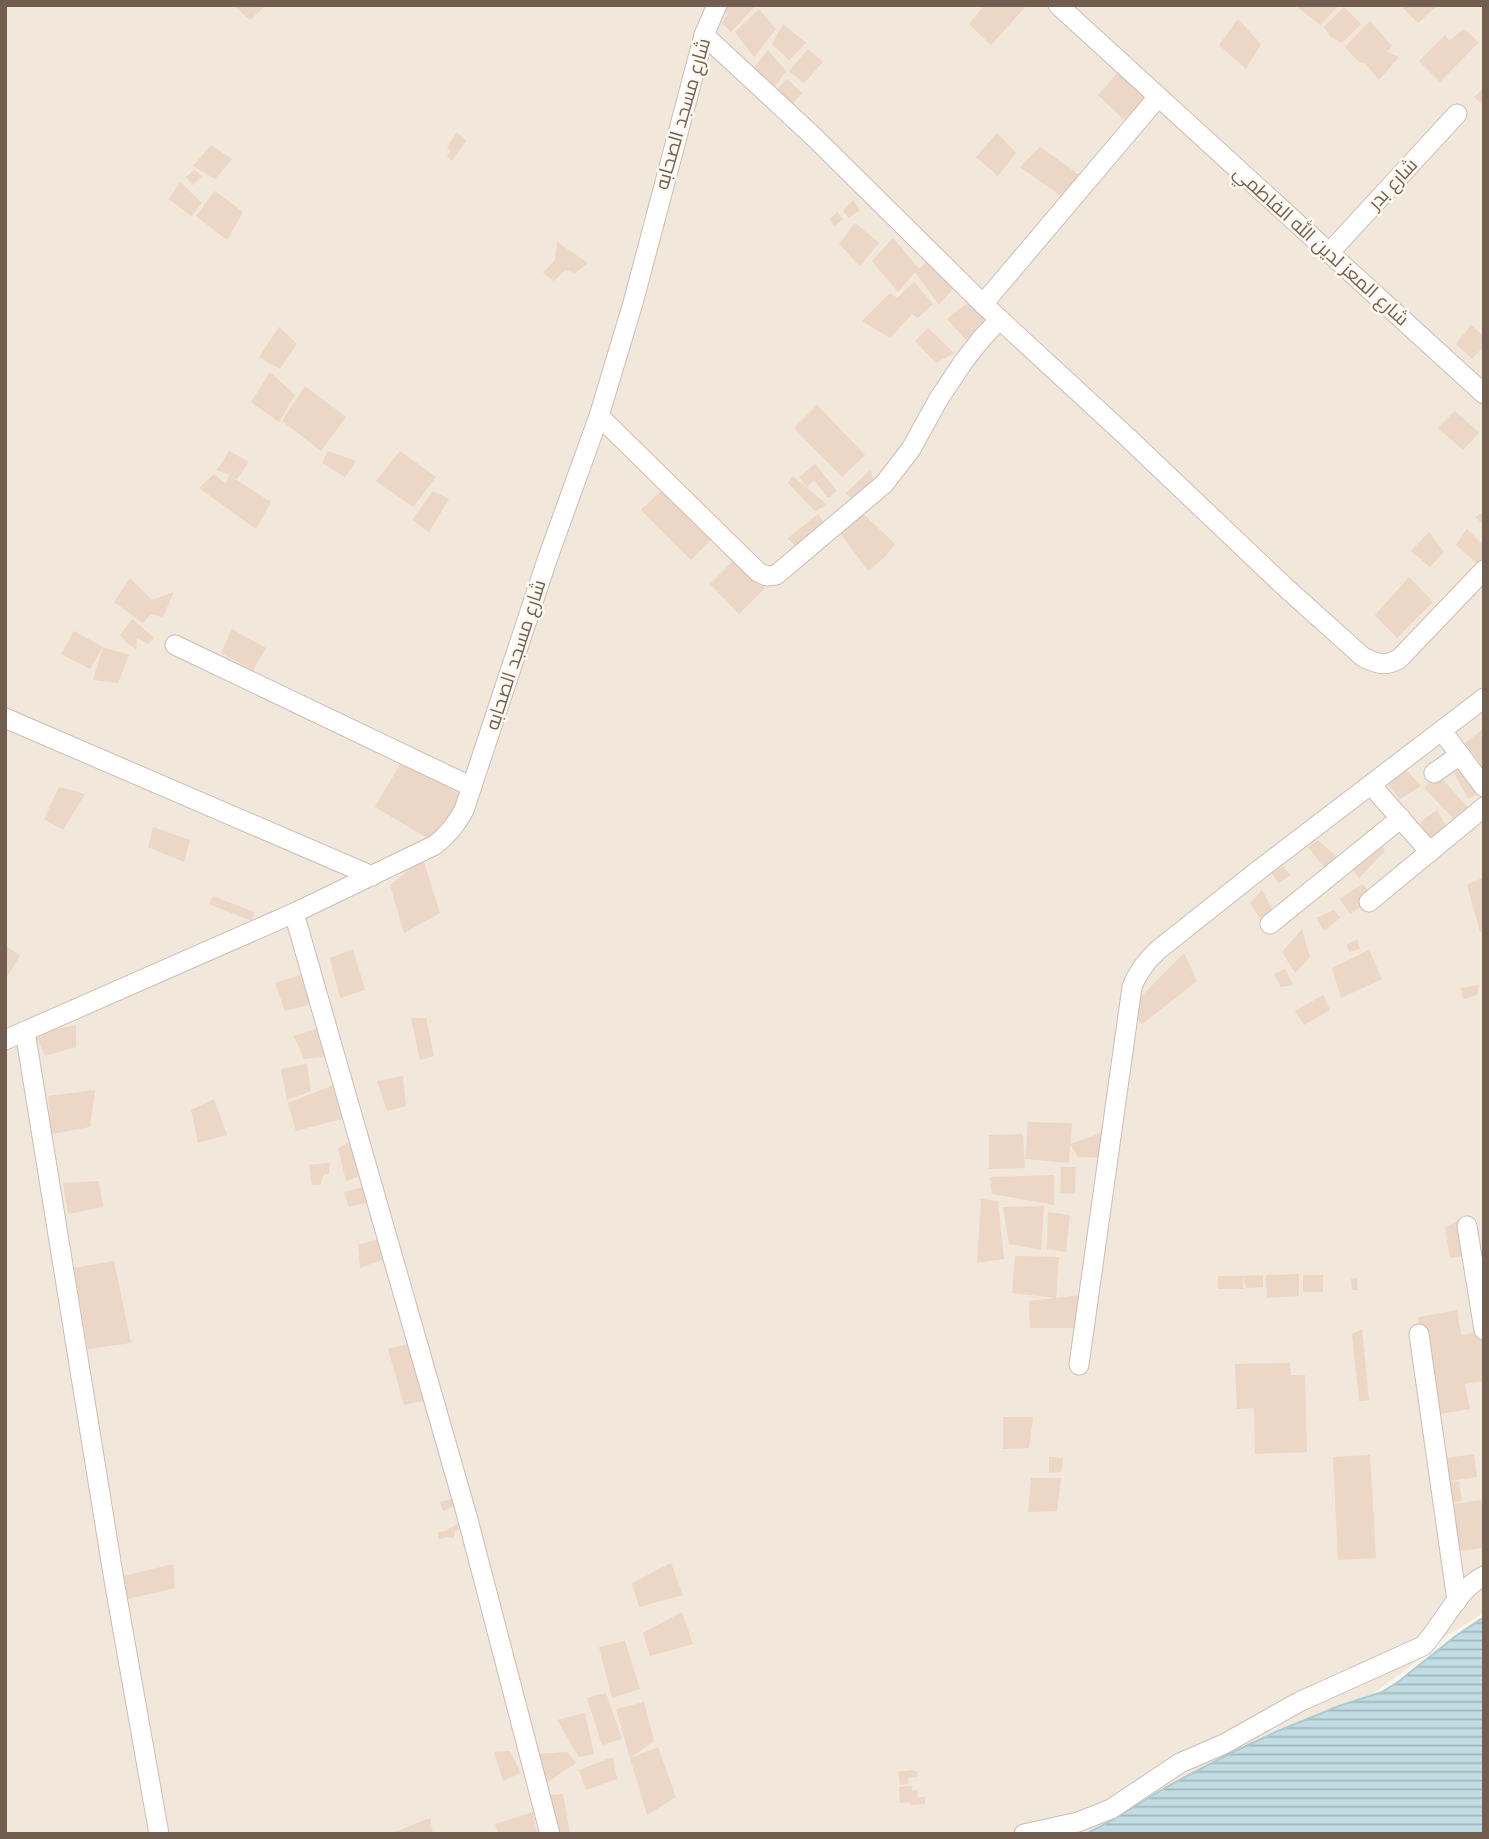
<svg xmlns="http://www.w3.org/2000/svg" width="1489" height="1839" font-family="'Varela Round',Cairo,sans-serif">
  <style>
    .residential { fill: #f1e7da }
    .water { fill: url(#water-rules); stroke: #a9cbd2; stroke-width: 2 }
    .building { fill: #ecd6c6 }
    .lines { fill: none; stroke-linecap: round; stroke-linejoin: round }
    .minor-casing { stroke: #cbbeb2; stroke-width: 21 }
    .minor { stroke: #fff; stroke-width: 19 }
    .labels { text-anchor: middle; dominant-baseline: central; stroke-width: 5; stroke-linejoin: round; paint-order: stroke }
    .street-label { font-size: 19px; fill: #725e51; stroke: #fdf9f1 }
  </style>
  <defs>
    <pattern id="water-rules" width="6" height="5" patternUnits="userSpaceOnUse" patternTransform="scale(1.75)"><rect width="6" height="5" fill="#c1dce2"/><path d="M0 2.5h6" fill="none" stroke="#a1b6ba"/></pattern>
  </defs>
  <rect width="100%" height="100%" fill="#faf5eb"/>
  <path class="residential" d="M5,5H1484V1613L1436,1642L1406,1670L1351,1709L1146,1834H5Z"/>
  <path class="water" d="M1484,1617V1834H1086L1107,1823L1170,1785L1229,1754L1278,1731L1339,1706L1382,1692L1398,1682L1457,1635Z"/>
  <g class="building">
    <path d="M233,5H266L250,20Z"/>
    <path d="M721,5H756L731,32L722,23L728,14L719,8Z"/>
    <path d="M985,5H1027L991,45L969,24Z"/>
    <path d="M1295,5H1339L1320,25Z"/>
    <path d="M1406,5H1438L1418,23L1403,8Z"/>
    <path d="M1344,7L1361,24L1342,43L1330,36L1324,27Z"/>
    <path d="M759,9L776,29L754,57L735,32Z"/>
    <path d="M1238,19L1261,44L1246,69L1219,45Z"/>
    <path d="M1370,21L1392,46L1387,52L1399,57L1379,80L1365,63L1359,62L1345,47Z"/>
    <path d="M783,24L806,43L789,60L772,44Z"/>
    <path d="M1464,29L1479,42L1440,82L1419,61L1445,35L1449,41Z"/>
    <path d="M808,49L823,62L804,83L789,71Z"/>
    <path d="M768,50L786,71L774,88L753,69Z"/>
    <path d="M1122,68L1149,94L1124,120L1098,95Z"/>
    <path d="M787,79L802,93L792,105L776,90Z"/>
    <path d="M1482,90L1484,93V106L1474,97Z"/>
    <path d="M457,132L466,141L452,161L447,156L451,151L447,147Z"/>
    <path d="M997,133L1016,153L998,176L976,157Z"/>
    <path d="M211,145L232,159L215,179L193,166Z"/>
    <path d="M1040,147L1084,178L1064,198L1020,167Z"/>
    <path d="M194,170L202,176L193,185L186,177Z"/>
    <path d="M180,182L202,203L191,216L169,199Z"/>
    <path d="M215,191L243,212L227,240L196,216Z"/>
    <path d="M853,200L860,210L848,218L843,211Z"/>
    <path d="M837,212L843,219L834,226L830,219Z"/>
    <path d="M855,223L879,243L860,266L839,244Z"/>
    <path d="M893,238L919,269L935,255L958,283L939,305L915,272L898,292L872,261Z"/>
    <path d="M557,242L588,263L575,273L565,270L554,281L543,273L555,260Z"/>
    <path d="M914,282L933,304L918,318L912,314L890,338L862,321L890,293L897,298Z"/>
    <path d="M970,301L986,318L966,340L947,319Z"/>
    <path d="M1471,325L1484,337V346L1472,359L1456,344Z"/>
    <path d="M279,327L297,344L280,369L259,357Z"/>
    <path d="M928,328L954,353L936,363L915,341Z"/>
    <path d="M270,372L295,395L279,422L251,402Z"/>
    <path d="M305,386L346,417L321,451L282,421Z"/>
    <path d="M817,405L865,455L842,477L794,428Z"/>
    <path d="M1455,411L1479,433L1463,450L1438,428Z"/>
    <path d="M229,451L249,462L237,479L229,475L271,502L256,529L199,488L214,474L226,484L229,475L217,470Z"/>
    <path d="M328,451L356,461L345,477L322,463Z"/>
    <path d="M400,451L436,477L413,507L376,481Z"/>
    <path d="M815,464L837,491L828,498L814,480L807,487L799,477Z"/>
    <path d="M871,469L874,488L856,503L846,493Z"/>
    <path d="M793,476L805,486L827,505L815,511L788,483Z"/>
    <path d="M664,488L713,538L691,560L641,510Z"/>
    <path d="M433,491L449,499L429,532L412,520Z"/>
    <path d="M859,510L895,544L885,557L868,571L841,534Z"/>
    <path d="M1484,511V525L1475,517Z"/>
    <path d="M818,514L826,526L798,550L788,538Z"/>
    <path d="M1467,529L1484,546V560L1479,565L1456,545Z"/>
    <path d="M1429,532L1444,552L1430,567L1411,551Z"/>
    <path d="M736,558L765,588L739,614L710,584Z"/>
    <path d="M1409,577L1433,602L1397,638L1375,615Z"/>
    <path d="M130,578L152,600L174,592L163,617L151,614L143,623L114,602Z"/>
    <path d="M132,619L154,638L148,644L137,638L136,649L128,644L120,635Z"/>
    <path d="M232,629L266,648L253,670L221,653Z"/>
    <path d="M74,631L103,647L90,669L61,654Z"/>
    <path d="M103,647L129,655L118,683L93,680Z"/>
    <path d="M1484,728V768L1465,743Z"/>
    <path d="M402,761L464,797L432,841L375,807Z"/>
    <path d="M1465,763L1482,792L1468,799L1454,773Z"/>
    <path d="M1406,770L1421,786L1400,799L1388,785Z"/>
    <path d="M1438,774L1468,808L1456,821L1424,788Z"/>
    <path d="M59,787L85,794L63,830L44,819Z"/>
    <path d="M1437,810L1446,826L1431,842L1420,822Z"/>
    <path d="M153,827L190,840L184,862L148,847Z"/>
    <path d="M1318,840L1341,861L1326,870L1308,847Z"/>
    <path d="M1378,841L1385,851L1359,878L1348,862Z"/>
    <path d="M423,859L440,913L404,933L390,885Z"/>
    <path d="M1283,866L1290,875L1279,883L1272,874Z"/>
    <path d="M1484,877V930L1480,932L1467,885Z"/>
    <path d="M1362,884L1375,897L1350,914L1340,899Z"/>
    <path d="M1262,890L1274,912L1263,923L1250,903Z"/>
    <path d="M213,896L254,912L252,921L209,904Z"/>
    <path d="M1334,910L1340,918L1324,931L1316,918Z"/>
    <path d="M1302,929L1310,957L1295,973L1282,952Z"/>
    <path d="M1357,939L1360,949L1350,952L1346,945Z"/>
    <path d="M5,945L20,956L5,980Z"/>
    <path d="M353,949L365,990L340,998L330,958Z"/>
    <path d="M1369,950L1382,979L1341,998L1332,968Z"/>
    <path d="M1184,953L1197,981L1142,1024L1129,1009Z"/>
    <path d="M1285,969L1293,985L1281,987L1274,974Z"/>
    <path d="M307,973L316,1003L285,1011L275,983Z"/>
    <path d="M1479,985L1477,995L1463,999L1461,988Z"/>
    <path d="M1323,995L1330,1010L1304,1025L1295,1011Z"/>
    <path d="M411,1018H426L434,1056L420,1060Z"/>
    <path d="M76,1025V1047L45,1056L35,1034Z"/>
    <path d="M323,1027L332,1056L304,1059L294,1036Z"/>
    <path d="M307,1064L311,1091L287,1100L281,1069Z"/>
    <path d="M403,1076L406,1106L387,1111L377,1081Z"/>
    <path d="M339,1083L349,1117L296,1131L288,1103Z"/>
    <path d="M95,1090L90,1127L51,1134L48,1096Z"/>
    <path d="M214,1099L227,1135L198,1143L191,1110Z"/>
    <path d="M1028,1122L1072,1123L1069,1163L1025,1159Z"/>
    <path d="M1101,1133V1158L1078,1157L1070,1144Z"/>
    <path d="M1023,1134L1025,1168L989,1169V1135Z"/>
    <path d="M356,1139L363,1175L346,1181L338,1148Z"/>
    <path d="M330,1163L329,1174H324L320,1185H312L309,1165Z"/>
    <path d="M1061,1167H1076L1075,1194L1060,1193Z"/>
    <path d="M1054,1175V1205L992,1194L990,1177Z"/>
    <path d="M99,1181L103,1207L68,1214L63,1183Z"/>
    <path d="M367,1186L373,1201L349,1207L344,1192Z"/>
    <path d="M981,1199L998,1201L1004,1259L977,1263Z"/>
    <path d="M1044,1206L1041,1250L1009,1244L1003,1207Z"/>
    <path d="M1048,1212L1070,1215L1066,1252L1047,1249Z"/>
    <path d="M1465,1218L1470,1255L1450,1258L1445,1227Z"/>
    <path d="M382,1238L384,1259L360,1268L358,1245Z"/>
    <path d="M1015,1256L1059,1257L1056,1298L1081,1295L1084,1328H1030L1029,1301L1056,1298L1012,1293Z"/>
    <path d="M114,1261L131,1343L88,1349L74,1268Z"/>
    <path d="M1299,1274V1296L1267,1298L1266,1275Z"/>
    <path d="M1263,1275V1287L1246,1288L1243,1276Z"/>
    <rect x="1303" y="1275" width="20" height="17"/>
    <rect x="1218" y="1276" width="25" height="13"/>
    <path d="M1357,1278L1358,1290H1352L1351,1279Z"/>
    <path d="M1457,1310L1461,1335L1481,1332L1484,1350V1381L1465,1384L1470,1409L1434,1415L1418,1317Z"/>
    <path d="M1362,1329L1369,1400L1359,1401L1352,1334Z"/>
    <path d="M414,1342L431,1399L404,1405L388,1349Z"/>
    <path d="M1290,1363L1291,1375H1305L1307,1452L1255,1454L1254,1408L1237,1409L1235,1364Z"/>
    <path d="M1003,1417H1033L1029,1448L1003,1449Z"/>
    <path d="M1474,1454L1477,1477L1443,1482L1440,1459Z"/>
    <path d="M1370,1455L1376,1558L1338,1560L1333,1457Z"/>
    <path d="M1049,1457L1063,1458L1061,1472L1049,1473Z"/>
    <path d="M1031,1478H1061L1057,1511L1028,1512Z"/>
    <path d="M1459,1481L1462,1501L1447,1503L1443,1483Z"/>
    <path d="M454,1498L455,1505L444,1511L441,1507L440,1502Z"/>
    <path d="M1481,1500L1484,1523V1548L1453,1552L1447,1505Z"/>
    <path d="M461,1522L463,1528L455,1531L454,1538L449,1537L438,1539V1532L445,1531Z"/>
    <path d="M671,1563L683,1595L639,1607L632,1583Z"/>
    <path d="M173,1564L175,1588L128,1599L124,1576Z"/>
    <path d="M682,1612L693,1644L650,1656L643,1633Z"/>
    <path d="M625,1641L640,1689L612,1698L599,1647Z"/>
    <path d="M606,1693L622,1739L602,1745L587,1698Z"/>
    <path d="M644,1702L654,1741L630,1758L616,1709Z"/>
    <path d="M585,1713L594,1754L579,1757L557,1720Z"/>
    <path d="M658,1747L676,1797L647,1815L630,1758Z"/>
    <path d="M510,1751L521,1773L503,1781L494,1752Z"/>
    <path d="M567,1752L576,1763L546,1783L537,1754Z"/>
    <path d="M613,1757L617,1779L586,1790L579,1770Z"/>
    <path d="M912,1770L917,1772L918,1777L908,1778L909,1783L900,1785L898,1772Z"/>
    <path d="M912,1786V1790H917L918,1797H925V1804L911,1805L910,1802L900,1803L899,1787Z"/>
    <path d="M563,1794L570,1832L550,1834L545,1795Z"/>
    <path d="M533,1812L537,1834H498L495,1824Z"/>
    <path d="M430,1818L433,1834H396L395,1832Z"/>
  </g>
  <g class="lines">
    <defs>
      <g id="minor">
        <path d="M1058,5L1484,394"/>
        <path d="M704,35L814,137L983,304L1124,434L1285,587L1363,657C1378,664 1384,667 1399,659L1484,570"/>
        <path d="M1329,253L1457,114"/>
        <path d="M983,304L1158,97"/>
        <path d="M599,416L758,572L767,576L776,575L884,484L911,449L938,400L964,361L982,338L1000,319"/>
        <path d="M175,645L472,787"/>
        <path d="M5,718L372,876"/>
        <path d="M1442,731L1484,787"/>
        <path d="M1434,773L1460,755"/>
        <path d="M1371,785L1430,852"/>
        <path d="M1369,902L1484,807"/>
        <path d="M294,913L467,1516L550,1834"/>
        <path d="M1270,924L1401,818"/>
        <path d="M25,1031L114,1580L159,1834"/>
        <path d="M5,1040L294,913L435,845C448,835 456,825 464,810L547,560L599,416L633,303L704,35L717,5"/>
        <path d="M1467,1226L1484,1330"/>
        <path d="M1419,1334L1457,1601"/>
        <path d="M1079,1365L1132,987C1138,971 1146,961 1158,950L1255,873L1484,698"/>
        <path d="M1024,1834L1078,1822L1111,1809L1180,1763L1224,1744L1299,1702L1423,1646C1443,1625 1457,1589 1484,1576"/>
      </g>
    </defs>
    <use href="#minor" class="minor-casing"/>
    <use href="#minor" class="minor"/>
  </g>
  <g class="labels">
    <g class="street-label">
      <text transform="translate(683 114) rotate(-74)">شارع مسجد الصحابه</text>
      <text transform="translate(1393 184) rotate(-47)">شارع بدر</text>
      <text transform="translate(1321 246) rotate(42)">شارع المعز لدين الله الفاطمي</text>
      <text transform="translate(516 655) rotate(-72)">شارع مسجد الصحابه</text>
    </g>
  </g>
  <rect width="1489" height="1839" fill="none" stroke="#725e51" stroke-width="14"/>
</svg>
